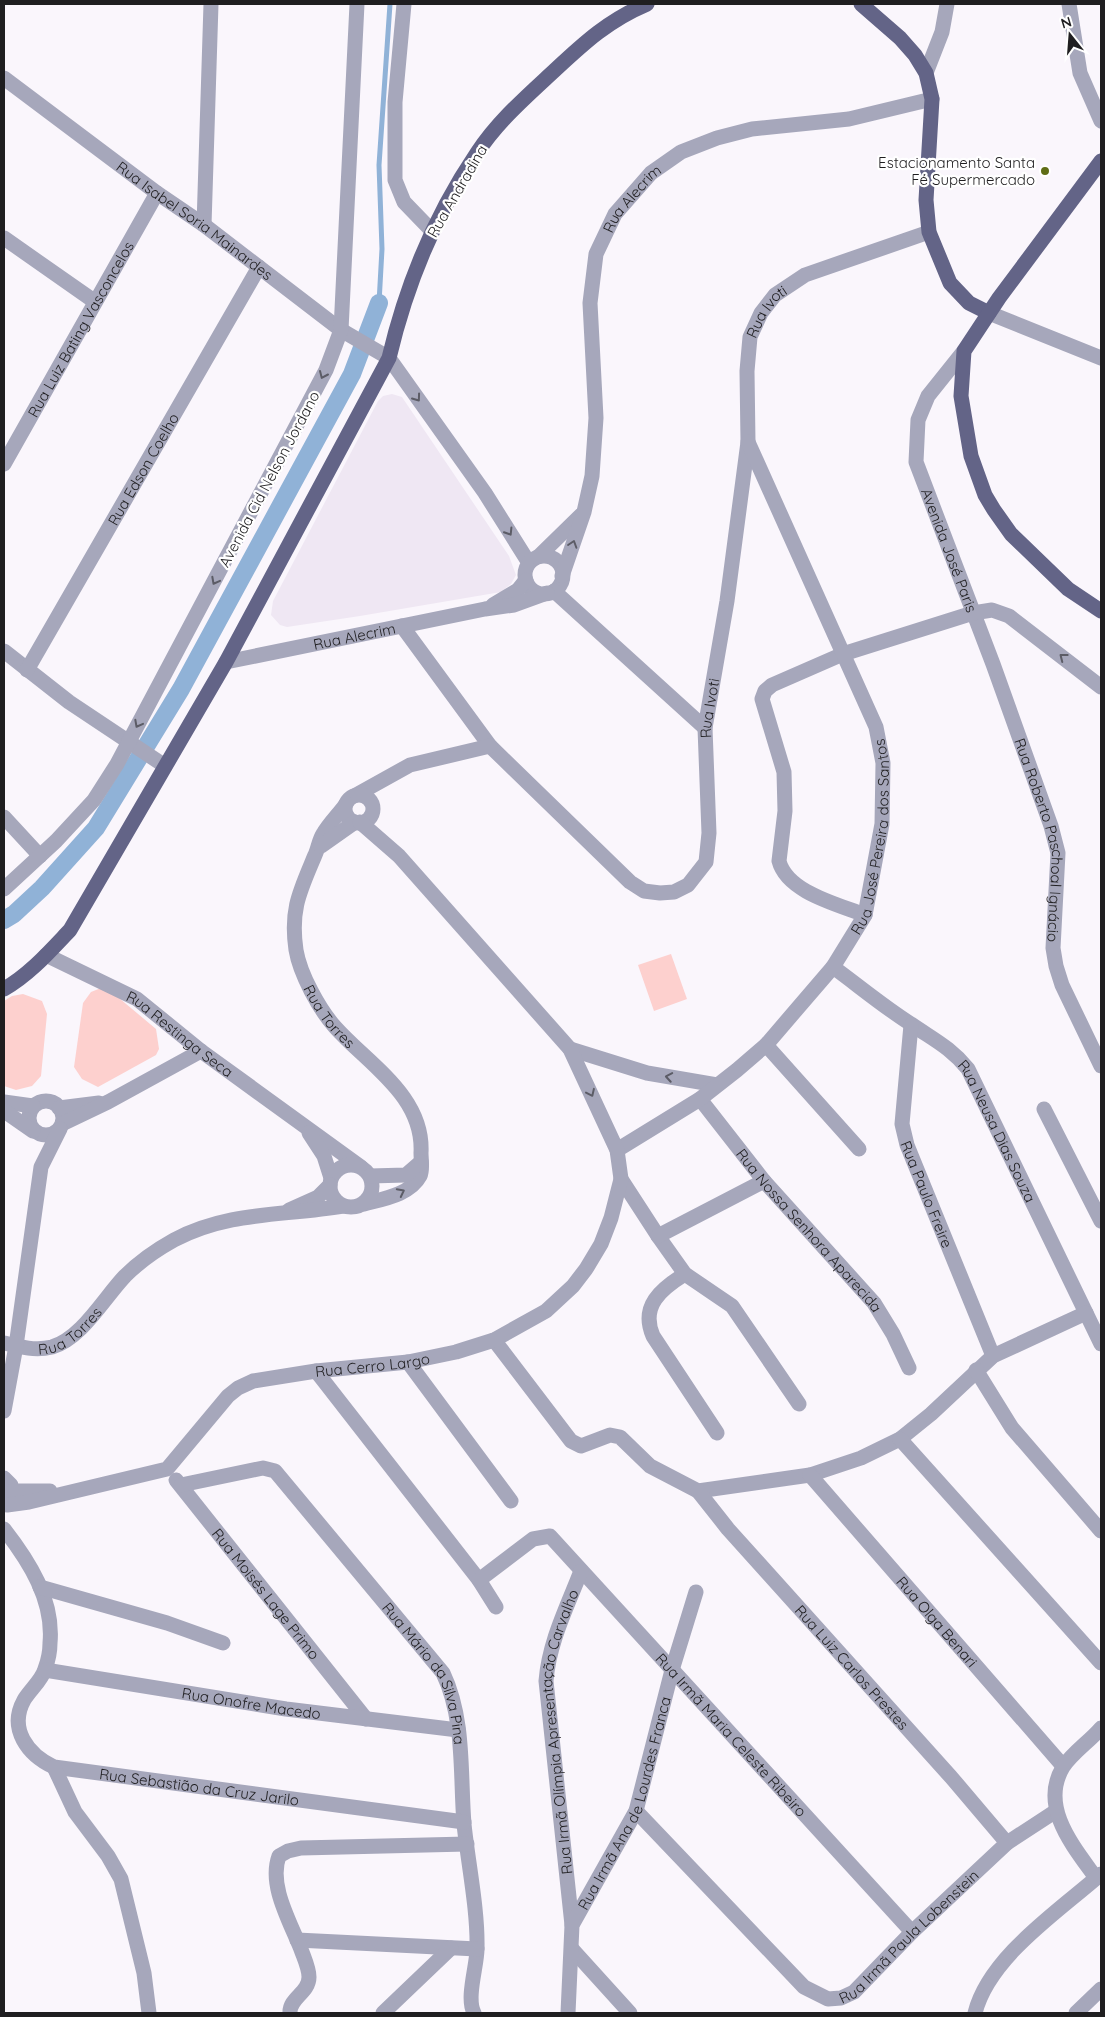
<svg xmlns="http://www.w3.org/2000/svg" width="1105" height="2017" font-family="Quicksand,sans-serif">
  <style>
    .built { fill: #efe7f3 }
    .green { fill: #fdd0ce }
    .lines { fill: none; stroke-linecap: round; stroke-linejoin: round }
    .stream { stroke: #90b2d7; stroke-width: 5 }
    .canal { stroke: #90b2d7; stroke-width: 18 }
    .minor { stroke: #a6a7bb; stroke-width: 15 }
    .major { stroke: #636487; stroke-width: 15 }
    .oneway { stroke: #5c5c66 }
    .poi-dot { fill: #5f6c15; stroke: #fff; stroke-width: 2 }
    .labels { text-anchor: middle; dominant-baseline: central; stroke-width: 4.5; stroke-linejoin: round; paint-order: stroke }
    .poi-label { font-size: 15px; fill: #1f1e20; stroke: #fff; text-anchor: end }
    .street-label { font-size: 15px; fill: #1f1e20; stroke: #fff }
  </style>
  <rect width="100%" height="100%" fill="#faf6fc"/>
  <path class="built" d="M392,394L402,397L509,556L516,575L511,584L501,592L360,616L287,627L280,625L271,615L273,601L378,401L383,396Z"/>
  <g class="green">
    <path d="M671,954L687,999L654,1011L638,965Z"/>
    <path d="M101,988L113,993L156,1029L159,1049L156,1055L98,1087L82,1079L74,1067L83,1003L91,992Z"/>
    <path d="M23,994L42,1001L47,1014L41,1076L32,1086L16,1090L4,1086V1001L12,996Z"/>
  </g>
  <g class="lines">
    <path class="stream" d="M379,303L382,249L379,165L390,4"/>
    <path class="canal" d="M4,920L14,914L42,888L96,828L181,689L352,374L379,303"/>
    <g class="minor">
      <path d="M404,4L395,102V180L404,202L432,231"/>
      <path d="M1069,4L1080,73L1101,121"/>
      <path d="M926,73L942,32L947,4"/>
      <path id="s1" d="M4,78L157,193L204,225L341,330L389,358L485,493L529,563"/>
      <path d="M204,225L211,4"/>
      <path d="M4,238L94,301"/>
      <path d="M989,313L1101,358"/>
      <path id="s2" d="M964,351L928,396L918,420L916,462L993,664L1051,826L1058,853L1053,948L1056,966L1062,985L1101,1066"/>
      <path id="s3" d="M4,464L157,193"/>
      <circle cx="544" cy="575" r="19"/>
      <path d="M538,557L581,515"/>
      <path id="s4" d="M562,576L584,512L592,476L596,418L590,303L596,254L615,214L651,173L681,152L717,138L752,129L849,119L932,99"/>
      <path d="M554,591L705,728"/>
      <path d="M493,605L518,590L526,580"/>
      <path id="s5" d="M402,626L490,746L630,882L644,891L660,893L674,892L688,885L706,862L709,833L705,728L727,601L748,442L747,371L750,337L761,313L775,295L805,275L929,232"/>
      <path d="M4,651L69,702L165,766"/>
      <path id="s6" d="M226,662L485,609L514,605L547,593"/>
      <path id="s7" d="M27,670L259,267"/>
      <path d="M356,795L410,765L490,746"/>
      <circle cx="359" cy="809" r="14"/>
      <path id="s8" d="M346,804C339,814 329,823 323,834C319,840 318,849 315,855C300,891 290,909 296,950C300,974 319,1009 335,1027C369,1065 424,1096 421,1153C421,1160 423,1170 420,1176C410,1195 382,1199 364,1204"/>
      <path d="M4,817L40,856"/>
      <path d="M321,846L355,822"/>
      <path d="M4,889L56,841L94,800L117,764L326,370L341,330L357,4"/>
      <path d="M865,915C837,904 787,892 779,861L785,811L784,772L762,699L765,691L772,685L843,654L973,613L992,610L1009,616L1101,687"/>
      <path id="s9" d="M46,955L137,999L201,1051L361,1167"/>
      <path id="s10" d="M833,967C859,986 884,1007 911,1024C934,1040 950,1047 968,1069L1101,1344"/>
      <path id="s11" d="M911,1025L902,1124L907,1145L993,1356"/>
      <path d="M766,1045L859,1149"/>
      <path d="M570,1049L647,1073L717,1085"/>
      <path id="s12" d="M700,1099L764,1181L874,1303L893,1334L909,1368"/>
      <circle cx="46" cy="1118" r="17"/>
      <path d="M4,1102L33,1106"/>
      <path d="M59,1108L99,1103"/>
      <path d="M1044,1109L1101,1221"/>
      <path d="M4,1111L33,1131"/>
      <path d="M62,1124L108,1102L201,1051"/>
      <path d="M309,1133L324,1156L331,1178"/>
      <path id="s13" d="M617,1150L700,1099L737,1070L766,1045L833,967L865,915L882,824L883,763L876,727L748,442"/>
      <circle cx="351" cy="1186" r="21"/>
      <path d="M370,1176L406,1175L421,1162"/>
      <path d="M621,1179L658,1236L685,1274L732,1306L799,1404"/>
      <path d="M289,1210L318,1197L330,1185"/>
      <path d="M658,1236L764,1181"/>
      <path d="M685,1274C661,1289 640,1306 653,1336L717,1433"/>
      <path d="M494,1340L571,1441L581,1446L610,1435L620,1437L650,1466L698,1491L810,1475L861,1458L900,1439L931,1414L993,1356L1086,1313"/>
      <path id="s14" d="M4,1343C20,1347 35,1351 52,1347C82,1338 104,1298 125,1276C139,1262 156,1250 174,1240C229,1211 284,1216 343,1206"/>
      <path d="M408,1362L511,1501"/>
      <path d="M976,1370L1012,1428L1101,1531"/>
      <path d="M316,1371L479,1580L496,1607"/>
      <path d="M4,1411L16,1346L41,1167L60,1129"/>
      <path d="M900,1439L1101,1663"/>
      <path id="s15" d="M810,1475L1063,1766"/>
      <path d="M4,1478L11,1485V1499"/>
      <path id="s16" d="M176,1480L366,1719"/>
      <path id="s17" d="M181,1485L263,1468L275,1471L443,1673C465,1719 460,1774 464,1824C468,1863 478,1910 477,1949C477,1966 466,1998 474,2013"/>
      <path d="M13,1491H50"/>
      <path id="s18" d="M698,1491L728,1529L951,1777L1007,1843"/>
      <path id="s19" d="M7,1505L29,1502L167,1469L228,1396L238,1388L253,1381L316,1371L408,1362L456,1352L494,1340L546,1311L573,1286L586,1269L601,1244L611,1218L621,1179L617,1150L570,1049L399,856L360,822"/>
      <path id="s20" d="M4,1529C29,1561 54,1600 50,1643C50,1651 48,1661 45,1669C42,1680 30,1690 24,1700C8,1729 28,1755 54,1767L464,1822"/>
      <path id="s21" d="M479,1580L533,1539L550,1536L912,1932"/>
      <path d="M40,1587L167,1623L223,1643"/>
      <path id="s22" d="M45,1670L286,1709L458,1730"/>
      <path d="M54,1767L75,1812L108,1856L121,1879L144,1973L149,2013"/>
      <path id="s23" d="M636,1811L804,1987L828,1999L841,1998L854,1992L912,1932L1007,1843L1056,1811"/>
      <path d="M1096,1878C1074,1847 1039,1807 1063,1767C1072,1753 1090,1741 1101,1728"/>
      <path id="s24" d="M572,1925L546,1681C549,1642 567,1607 581,1571"/>
      <path d="M297,1940L477,1949"/>
      <path d="M572,1949L630,2013"/>
      <path d="M290,2013C289,1998 309,1993 309,1977C309,1969 305,1960 302,1952C291,1923 268,1886 279,1856L288,1851L301,1848L467,1844"/>
      <path d="M383,2013L451,1948"/>
      <path id="s25" d="M568,2013L572,1925L636,1811L672,1670L696,1592"/>
      <path d="M975,2013C989,1957 1059,1911 1101,1874"/>
      <path d="M1076,2013L1101,1989"/>
    </g>
    <g class="major">
      <path d="M861,4L900,38L915,55L926,73L932,99L926,200L929,232L950,283L969,303L989,313"/>
      <path d="M1101,161L999,298L964,351L961,396L971,456L985,495L994,510L1011,534L1068,589L1101,611"/>
      <path d="M4,989C30,974 50,951 70,930L226,662L389,358C406,286 435,215 477,153C498,121 527,96 555,70C585,42 609,20 647,4"/>
    </g>
  </g>
  <defs><path id="oneway-chevron" d="M-2-3.5L2.5 0L-2 3.5" fill="none" stroke-width="1.6" stroke-linecap="round" stroke-linejoin="round" transform="scale(1.25)"/></defs>
  <g class="oneway">
    <use href="#oneway-chevron" transform="translate(323 375) rotate(114)"/>
    <use href="#oneway-chevron" transform="translate(417 398) rotate(54)"/>
    <use href="#oneway-chevron" transform="translate(509 532) rotate(58)"/>
    <use href="#oneway-chevron" transform="translate(573 544) rotate(-72)"/>
    <use href="#oneway-chevron" transform="translate(215 581) rotate(118)"/>
    <use href="#oneway-chevron" transform="translate(1063 657) rotate(-142)"/>
    <use href="#oneway-chevron" transform="translate(138 724) rotate(118)"/>
    <use href="#oneway-chevron" transform="translate(669 1077) rotate(-170)"/>
    <use href="#oneway-chevron" transform="translate(591 1093) rotate(65)"/>
    <use href="#oneway-chevron" transform="translate(401 1192) rotate(-27)"/>
  </g>
  <circle class="poi-dot" cx="1045" cy="171" r="5"/>
  <g class="labels">
    <g class="poi-label">
      <text x="1035" y="162">Estacionamento Santa<tspan x="1035" dy="17">Fé Supermercado</tspan></text>
    </g>
    <g class="street-label">
      <text transform="translate(457 191) rotate(-60)">Rua Andradina</text>
      <text stroke="none"><textPath href="#s4" startOffset="394">Rua Alecrim</textPath></text>
      <text stroke="none"><textPath href="#s1" startOffset="238">Rua Isabel Soria Mainardes</textPath></text>
      <text stroke="none"><textPath href="#s5" startOffset="995">Rua Ivoti</textPath></text>
      <text stroke="none"><textPath href="#s3" startOffset="155">Rua Luiz Bating Vasconcelos</textPath></text>
      <text stroke="none"><textPath href="#s7" startOffset="232">Rua Edson Coelho</textPath></text>
      <text transform="translate(269 479) rotate(-62)">Avenida Cid Nelson Jordano</text>
      <text stroke="none"><textPath href="#s2" startOffset="220">Avenida José Paris</textPath></text>
      <text stroke="none"><textPath href="#s6" startOffset="131">Rua Alecrim</textPath></text>
      <text stroke="none"><textPath href="#s5" startOffset="590">Rua Ivoti</textPath></text>
      <text stroke="none"><textPath href="#s13" startOffset="425">Rua José Pereira dos Santos</textPath></text>
      <text stroke="none"><textPath href="#s2" startOffset="526">Rua Roberto Paschoal Ignácio</textPath></text>
      <text stroke="none"><textPath href="#s8" startOffset="234">Rua Torres</textPath></text>
      <text stroke="none"><textPath href="#s9" startOffset="156">Rua Restinga Seca</textPath></text>
      <text stroke="none"><textPath href="#s10" startOffset="238">Rua Neusa Dias Souza</textPath></text>
      <text stroke="none"><textPath href="#s11" startOffset="174">Rua Paulo Freire</textPath></text>
      <text stroke="none"><textPath href="#s12" startOffset="171">Rua Nossa Senhora Aparecida</textPath></text>
      <text stroke="none"><textPath href="#s14" startOffset="72">Rua Torres</textPath></text>
      <text stroke="none"><textPath href="#s19" startOffset="409">Rua Cerro Largo</textPath></text>
      <text stroke="none"><textPath href="#s16" startOffset="145">Rua Moisés Lage Primo</textPath></text>
      <text stroke="none"><textPath href="#s15" startOffset="194">Rua Olga Benari</textPath></text>
      <text stroke="none"><textPath href="#s18" startOffset="234">Rua Luiz Carlos Prestes</textPath></text>
      <text stroke="none"><textPath href="#s17" startOffset="351">Rua Mário da Silva Pina</textPath></text>
      <text stroke="none"><textPath href="#s22" startOffset="209">Rua Onofre Macedo</textPath></text>
      <text stroke="none"><textPath href="#s24" startOffset="196">Rua Irmã Olímpia Apresentação Carvalho</textPath></text>
      <text stroke="none"><textPath href="#s21" startOffset="354">Rua Irmã Maria Celeste Ribeiro</textPath></text>
      <text stroke="none"><textPath href="#s20" startOffset="420">Rua Sebastião da Cruz Jarilo</textPath></text>
      <text stroke="none"><textPath href="#s25" startOffset="222">Rua Irmã Ana de Lourdes Franca</textPath></text>
      <text stroke="none"><textPath href="#s23" startOffset="375">Rua Irmã Paula Lobenstein</textPath></text>
    </g>
  </g>
  <rect width="1105" height="2017" fill="none" stroke="#1f1e20" stroke-width="10"/>
  <g transform="translate(1070 35) rotate(343)" stroke="#ffffff" stroke-width="4" paint-order="stroke">
  <path d="M0-4L9 19L0 12L-9 19Z" fill="#1f1e20"/>
  <text y="-8" font-size="14" font-weight="bold" text-anchor="middle" fill="#1f1e20">N</text>
  </g>
</svg>
